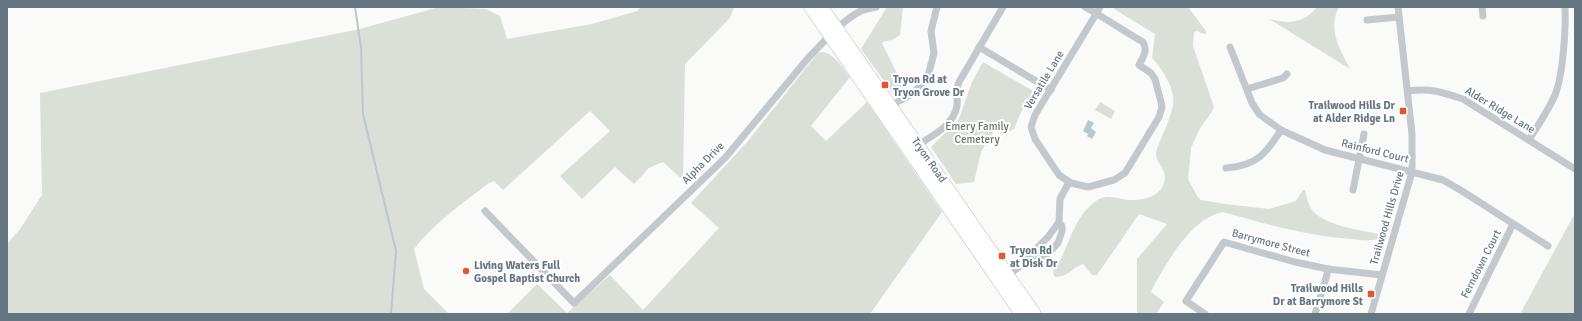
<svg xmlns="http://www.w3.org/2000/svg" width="1582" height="321" font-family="Signika,sans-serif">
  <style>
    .green { fill: #dadfd7 }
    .water { fill: #bbc7cb }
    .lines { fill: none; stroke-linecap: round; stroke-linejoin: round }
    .stream { stroke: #bbc7cb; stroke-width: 2 }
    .primary-casing { stroke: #b5babe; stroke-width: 13 }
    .minor { stroke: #c3c8cc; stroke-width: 7 }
    .primary { stroke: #fff; stroke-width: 12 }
    .poi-dot { fill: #e4572e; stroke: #fff; stroke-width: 1.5 }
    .labels { text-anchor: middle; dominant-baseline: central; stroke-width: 4; stroke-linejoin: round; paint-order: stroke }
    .poi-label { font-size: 11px; font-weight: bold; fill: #657683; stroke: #fff; text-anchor: start }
    .street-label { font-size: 11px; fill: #657683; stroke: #fff }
    .park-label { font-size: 11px; fill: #687a64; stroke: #fff }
  </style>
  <rect width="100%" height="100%" fill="#fafaf8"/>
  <g class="green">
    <path d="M439,7L486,9L500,16L507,39L592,24L637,11L641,7H734L730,18L685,64L683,180L663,162L649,168L634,184L615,167L582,199L560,176L610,131L590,111L503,190L494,181L489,183C463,203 434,223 414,249L424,289L449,314H7V244L20,229L42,195L40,93L360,29Z"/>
    <path d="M887,7H903L900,35L892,40L885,41L882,43L905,90L892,92L861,49Z"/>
    <path d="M1115,7H1188L1206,31V34H1204L1197,31L1194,32L1193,46L1214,107L1211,113L1200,128L1191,148L1188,179L1197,196L1201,200L1225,204L1269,209L1296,201L1303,190H1305C1307,197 1308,205 1313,211C1326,226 1360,230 1379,234L1382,237C1373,242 1361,240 1352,239C1307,236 1266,224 1223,212C1191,218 1168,261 1153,287L1151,292L1164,302L1156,314H1137V259L1167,224L1139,214L1097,275H1092L1083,264C1074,267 1067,277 1056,277L1054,276L1053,271C1070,249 1071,219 1096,201C1108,192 1118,200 1131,200C1147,200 1164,195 1165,177C1165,167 1155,162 1156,152C1161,137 1170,121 1173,105C1176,90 1162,68 1152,58L1155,34L1114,9Z"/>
    <path d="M1317,7H1339C1327,29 1340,49 1350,69L1269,19C1289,24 1303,24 1317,7Z"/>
    <path d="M821,52C833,51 843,69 850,77L811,126L826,141L867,102L942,212L870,314H507L537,284L567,313L610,275L643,310L719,228L691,203L748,141L817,54Z"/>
    <path d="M983,62L1035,92L1021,112L1014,129L1003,134L997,126L981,152L974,182L956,184L931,147L959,119L972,82Z"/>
    <path d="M1100,102L1115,111L1111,119L1095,110Z"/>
    <path d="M1575,213V314H1520Z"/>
  </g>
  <path class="water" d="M1088,120L1094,123L1091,128L1096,132L1092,139L1087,136L1088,134L1083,131Z"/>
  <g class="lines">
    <path class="stream" d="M355,7L361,48L363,114L396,251L391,314"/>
    <defs>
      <g id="primary">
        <path d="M810,7L1021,314"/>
        <path d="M822,7L1035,314"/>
      </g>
    </defs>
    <use href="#primary" class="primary-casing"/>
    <g class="minor">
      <path d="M1085,7C1105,18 1124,31 1143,42C1148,51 1143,57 1139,65L1151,73L1155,79L1161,102L1162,107L1159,117L1125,173L1114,180L1088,187L1071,183L1059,175L1035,139L1031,127L1035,115L1096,14L1100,7"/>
      <path d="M1482,7L1483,16"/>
      <path d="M1367,20L1399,17"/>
      <path d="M979,47L1051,90"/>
      <path d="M1230,47L1252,103L1259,114L1281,130L1325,150L1443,180L1462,191L1548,246"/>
      <path d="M1247,89L1283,78L1287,74"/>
      <path d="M1408,91C1430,88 1442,92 1463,99L1575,169"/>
      <path d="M890,106L914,93L928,76L934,53L931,31L937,7"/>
      <path d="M1529,140C1538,125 1548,111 1555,95C1563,76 1566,28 1565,7"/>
      <path d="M918,145C933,135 953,126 957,106C958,98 955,91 959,82L1003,7"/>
      <path d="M1226,168C1256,166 1266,154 1281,130"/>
      <path d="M1353,190L1364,134"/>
      <path d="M485,211L574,303L725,158L809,57C824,42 842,20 861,11C866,9 871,8 876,7"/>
      <path d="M1026,262L1030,255L1048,237L1059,222"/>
      <path d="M1008,275L1026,262L1036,260L1049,253L1058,243L1062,231V226L1059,222L1060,199L1069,182"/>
      <path d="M1205,314L1186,301L1224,242L1295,262L1328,269L1382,275"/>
      <path d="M1315,314L1326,278L1328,269"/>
      <path d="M1371,314L1412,172V134L1398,7"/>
      <path d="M1469,314L1513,224"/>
    </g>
    <use href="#primary" class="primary"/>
  </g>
  <g class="poi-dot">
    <rect x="881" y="81" width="8" height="8" rx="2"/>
    <rect x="1399" y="107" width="8" height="8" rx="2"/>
    <rect x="998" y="252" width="8" height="8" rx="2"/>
    <circle cx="466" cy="271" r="4"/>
    <rect x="1367" y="290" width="8" height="8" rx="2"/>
  </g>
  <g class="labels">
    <g class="poi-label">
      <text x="893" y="79">Tryon Rd at<tspan x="893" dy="13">Tryon Grove Dr</tspan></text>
      <text x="1395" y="105" text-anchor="end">Trailwood Hills Dr<tspan x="1395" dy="13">at Alder Ridge Ln</tspan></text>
      <text x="1010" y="250">Tryon Rd<tspan x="1010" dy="13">at Disk Dr</tspan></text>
      <text x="474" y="265">Living Waters Full<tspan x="474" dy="13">Gospel Baptist Church</tspan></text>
      <text x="1363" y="288" text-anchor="end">Trailwood Hills<tspan x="1363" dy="13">Dr at Barrymore St</tspan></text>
    </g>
    <g class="street-label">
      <text transform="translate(1044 80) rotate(-59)">Versatile Lane</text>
      <text transform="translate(1500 110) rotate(31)">Alder Ridge Lane</text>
      <text transform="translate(1375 151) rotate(14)">Rainford Court</text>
      <text transform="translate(929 160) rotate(55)">Tryon Road</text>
      <text transform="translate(703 163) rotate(-45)">Alpha Drive</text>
      <text transform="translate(1387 218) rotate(-74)">Trailwood Hills Drive</text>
      <text transform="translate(1271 243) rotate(15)">Barrymore Street</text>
      <text transform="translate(1481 264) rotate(-63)">Ferndown Court</text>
    </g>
    <g class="park-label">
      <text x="977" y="126">Emery Family<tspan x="977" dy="13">Cemetery</tspan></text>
    </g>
  </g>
  <rect width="1582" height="321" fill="none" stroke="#657683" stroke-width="16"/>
</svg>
